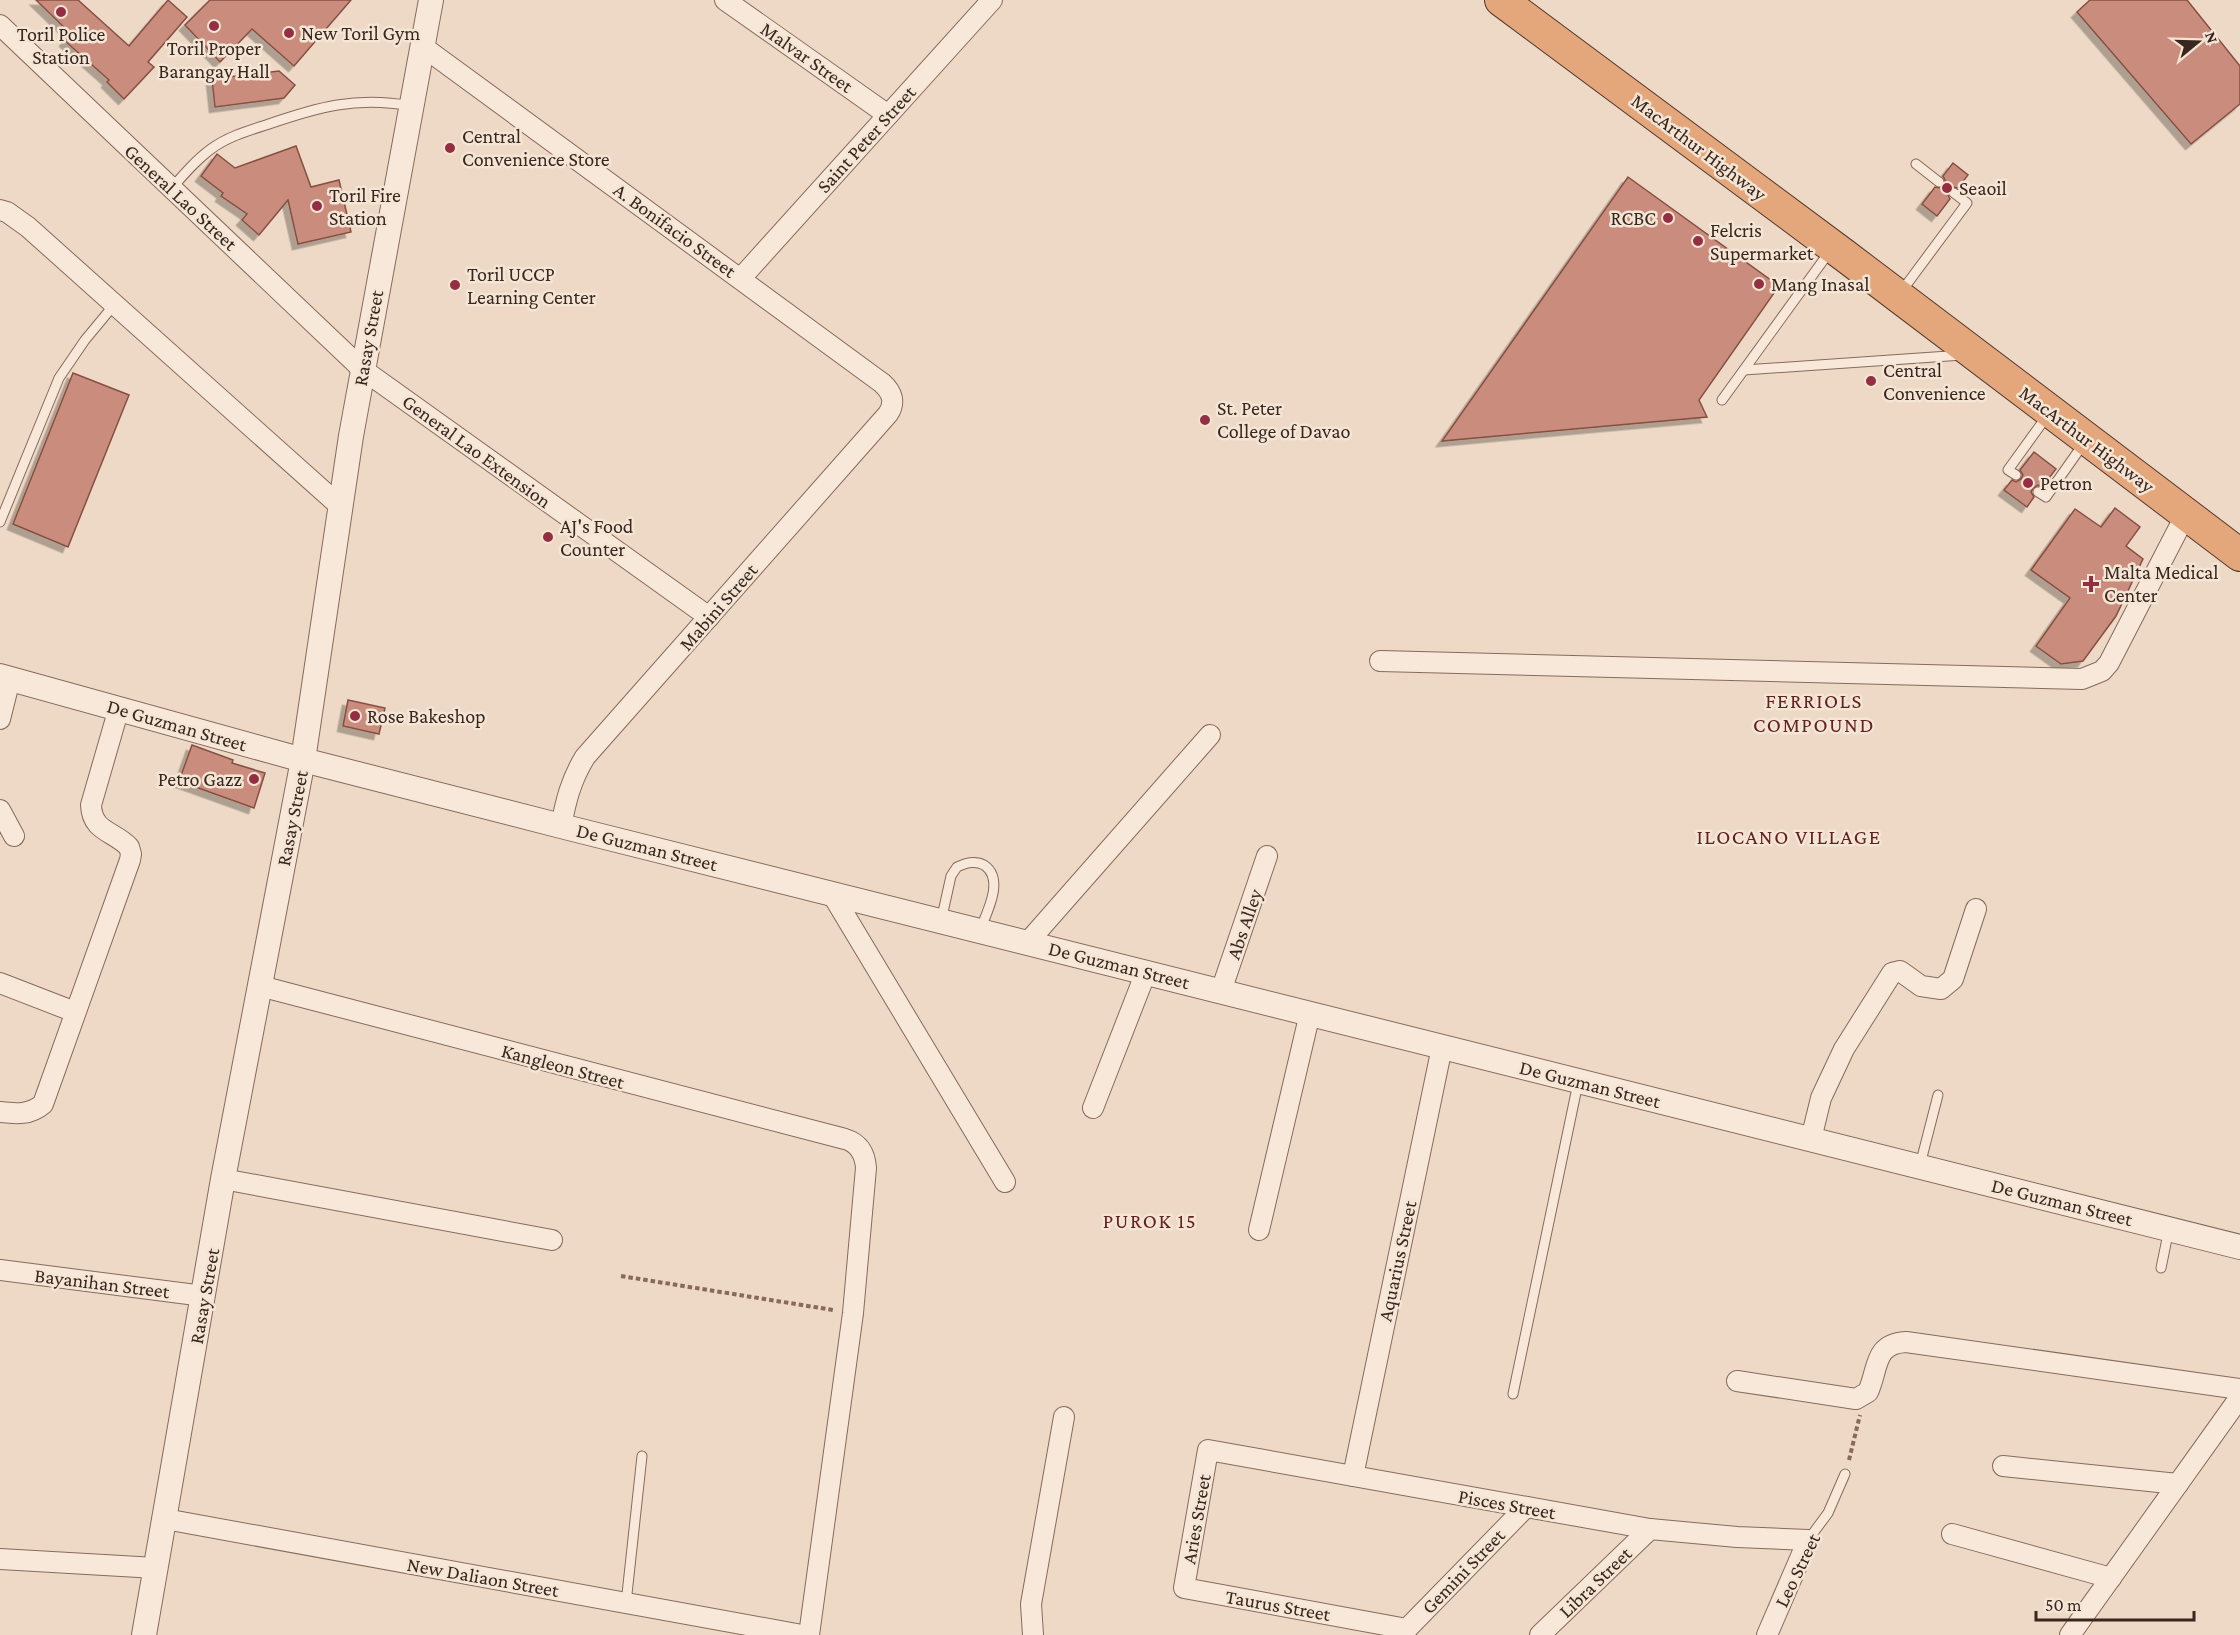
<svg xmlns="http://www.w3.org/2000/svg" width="2240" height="1635" font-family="'Crimson Pro',serif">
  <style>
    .building { fill: #ca8d7d; stroke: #865043; stroke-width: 1.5; filter: url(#shadow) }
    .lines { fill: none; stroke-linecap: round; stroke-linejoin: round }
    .service-casing { stroke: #876a5c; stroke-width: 11 }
    .minor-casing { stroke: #876a5c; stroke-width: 22 }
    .tertiary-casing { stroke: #876a5c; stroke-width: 26 }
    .trunk-casing { stroke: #553a30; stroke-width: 34 }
    .path { stroke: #876a5c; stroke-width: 4; stroke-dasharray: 4.5 3; stroke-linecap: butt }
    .service { stroke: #f8e8d9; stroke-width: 9 }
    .minor { stroke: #f8e8d9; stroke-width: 20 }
    .tertiary { stroke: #f8e8d9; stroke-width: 24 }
    .trunk { stroke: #e4a77c; stroke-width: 32 }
    .poi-dot { fill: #942e43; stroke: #f4e5d5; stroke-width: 2 }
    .labels { text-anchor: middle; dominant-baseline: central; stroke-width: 5; stroke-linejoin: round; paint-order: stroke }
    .poi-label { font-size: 20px; fill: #38261f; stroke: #f4e5d5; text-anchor: start }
    .street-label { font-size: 20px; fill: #38261f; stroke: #f4e5d5 }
    .neighbourhood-label { font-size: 21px; letter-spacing: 1.5px; fill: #632120; stroke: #f4e5d5 }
  </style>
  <defs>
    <filter id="shadow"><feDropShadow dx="-5.5" dy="5.5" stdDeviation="0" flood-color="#0004"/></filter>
  </defs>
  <rect width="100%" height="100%" fill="#edd9c6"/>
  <g class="building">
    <path d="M36,0H78L129,46L168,0L187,17L148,62L154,67L124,99L107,82L109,80L65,41L71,34Z"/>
    <path d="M210,0H351L294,66L252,29L220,62L185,25Z"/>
    <path d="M2090,0H2187L2240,66V104L2191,144L2077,12Z"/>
    <path d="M279,71L295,85L284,98L215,107L212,79Z"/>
    <path d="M296,146L311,187L339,180L351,232L298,244L288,200L259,235L242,220L247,214L221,196L223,193L201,176L217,154L235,168Z"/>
    <path d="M1953,163L1968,175L1958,188L1952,187L1948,189V195L1950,199L1937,216L1922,204L1935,187L1941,188L1945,186V180L1943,176Z"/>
    <path d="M1628,177L1779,286L1699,400L1707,417L1442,441Z"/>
    <path d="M73,373L129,395L68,547L13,524Z"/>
    <path d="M2034,452L2056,469L2042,487L2038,485L2033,488L2031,492L2034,497L2027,507L2004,490L2012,480L2016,482L2021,479L2023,475L2020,470Z"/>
    <path d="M2115,508L2140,527L2126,546L2143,559L2116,616L2083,661L2061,664L2036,646L2070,598L2031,570L2075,509L2101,527Z"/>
    <path d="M348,700L385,708L379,734L343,726Z"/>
    <path d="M192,745L233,760L232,763L265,773L254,808L179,781Z"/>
  </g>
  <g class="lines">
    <defs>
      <g id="service">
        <path d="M1916,164L1939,182"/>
        <path d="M172,188C184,174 196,160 211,149C227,137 247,131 266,125C318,107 356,96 411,106"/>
        <path d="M1901,292L1967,203L1954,193"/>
        <path d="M1744,370L1963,355"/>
        <path d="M1722,400L1830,251"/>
        <path d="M2016,475L2008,470L2047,416"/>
        <path d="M2038,492L2046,497L2084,443"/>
        <path d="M0,522L59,378L85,340L114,305"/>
        <path d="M941,921L951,876L957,867C966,863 975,860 984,865C1005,879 987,912 980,930"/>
        <path d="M1920,1165L1938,1095"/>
        <path d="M2161,1268L2169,1229"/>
        <path d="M1513,1394L1578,1083"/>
        <path d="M1808,1540L1828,1513L1845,1474"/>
        <path d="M626,1603L642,1456"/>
      </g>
      <g id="minor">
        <path d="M725,0L888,115"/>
        <path d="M0,25L362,369L709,617"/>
        <path d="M422,46L882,383C892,392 896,402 888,414L585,757C571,780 566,800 561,826"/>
        <path d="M0,210L7,212L28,227L341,507"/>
        <path d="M741,278L992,0"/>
        <path d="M1380,661L2082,679L2102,671L2109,663L2186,514"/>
        <path d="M0,719L10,679"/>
        <path d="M0,810L14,836"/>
        <path d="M832,894L1005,1182"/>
        <path d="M1028,942L1210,735"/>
        <path d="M0,983L75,1012"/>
        <path d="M260,986L845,1139C859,1143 865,1154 866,1168L853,1313L809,1635"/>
        <path d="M1221,991L1267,856"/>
        <path d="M1093,1108L1146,972"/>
        <path d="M0,1112C17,1114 30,1115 43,1104L130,860L131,854L129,847C114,831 92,832 91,805L119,708"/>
        <path d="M1811,1139L1821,1098L1844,1049L1892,973L1900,971L1921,986L1941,989L1953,979L1976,909"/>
        <path d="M223,1179L552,1240"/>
        <path d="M1259,1230L1310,1013"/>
        <path d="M0,1270L204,1296"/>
        <path d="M1737,1381L1856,1399L1868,1392C1879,1368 1873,1344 1906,1342L2240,1389"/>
        <path d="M2003,1466L2178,1484"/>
        <path d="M1353,1476L1442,1047"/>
        <path d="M165,1519L802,1635"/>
        <path d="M1952,1534L2111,1578"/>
        <path d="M0,1559L156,1568"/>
        <path d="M1407,1629L1184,1588L1208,1450L1650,1529L1737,1537L1808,1540L1767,1635"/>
        <path d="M1033,1635L1031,1604L1064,1417"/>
        <path d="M1401,1635L1526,1507"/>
        <path d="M1540,1635L1650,1529"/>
        <path d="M2070,1635L2240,1397"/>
      </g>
      <g id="tertiary">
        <path d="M0,676L303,760L561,826L2240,1247"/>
        <path d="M144,1635L223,1179L303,760L351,436L431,0"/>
      </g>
      <path id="trunk" d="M1501,0L1844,255L2240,555"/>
    </defs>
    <use href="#service" class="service-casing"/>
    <use href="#minor" class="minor-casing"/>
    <use href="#tertiary" class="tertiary-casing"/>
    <use href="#trunk" class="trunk-casing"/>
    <g class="path">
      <path d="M621,1276L833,1310"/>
      <path d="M1849,1460L1860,1415"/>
    </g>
    <use href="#service" class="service"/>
    <use href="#minor" class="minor"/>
    <use href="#tertiary" class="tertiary"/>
    <use href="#trunk" class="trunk"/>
  </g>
  <g class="poi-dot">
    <circle cx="61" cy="12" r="6"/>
    <circle cx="214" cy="26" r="6"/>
    <circle cx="289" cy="33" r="6"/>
    <circle cx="450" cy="148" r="6"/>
    <circle cx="1947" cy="188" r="6"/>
    <circle cx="317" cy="206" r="6"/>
    <circle cx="1668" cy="218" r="6"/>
    <circle cx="1698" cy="241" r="6"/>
    <circle cx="1759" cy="284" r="6"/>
    <circle cx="455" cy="285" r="6"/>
    <circle cx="1871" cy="381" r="6"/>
    <circle cx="1205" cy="420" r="6"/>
    <circle cx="2028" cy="483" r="6"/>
    <circle cx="548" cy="537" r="6"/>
    <path d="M2088 575h6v6h6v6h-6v6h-6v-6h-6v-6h6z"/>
    <circle cx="355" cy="716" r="6"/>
    <circle cx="254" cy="779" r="6"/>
  </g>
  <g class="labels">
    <g class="poi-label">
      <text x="301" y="33">New Toril Gym</text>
      <text x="61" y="34" text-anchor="middle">Toril Police<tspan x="61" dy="23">Station</tspan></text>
      <text x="214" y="48" text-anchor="middle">Toril Proper<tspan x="214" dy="23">Barangay Hall</tspan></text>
      <text x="462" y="136">Central<tspan x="462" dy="23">Convenience Store</tspan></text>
      <text x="1959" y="188">Seaoil</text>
      <text x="329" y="195">Toril Fire<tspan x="329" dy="23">Station</tspan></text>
      <text x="1656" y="218" text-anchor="end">RCBC</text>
      <text x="1710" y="230">Felcris<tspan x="1710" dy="23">Supermarket</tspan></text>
      <text x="467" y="274">Toril UCCP<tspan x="467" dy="23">Learning Center</tspan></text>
      <text x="1771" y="284">Mang Inasal</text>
      <text x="1883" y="370">Central<tspan x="1883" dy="23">Convenience</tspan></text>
      <text x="1217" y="408">St. Peter<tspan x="1217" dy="23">College of Davao</tspan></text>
      <text x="2040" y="483">Petron</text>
      <text x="560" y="526">AJ's Food<tspan x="560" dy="23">Counter</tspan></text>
      <text x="2104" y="572">Malta Medical<tspan x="2104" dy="23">Center</tspan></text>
      <text x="367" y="716">Rose Bakeshop</text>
      <text x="242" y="779" text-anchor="end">Petro Gazz</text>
    </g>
    <g class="street-label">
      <text transform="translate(807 57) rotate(35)">Malvar Street</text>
      <text transform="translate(866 139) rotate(-48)">Saint Peter Street</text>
      <text transform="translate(1699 147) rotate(37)">MacArthur Highway</text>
      <text transform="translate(181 197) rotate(43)">General Lao Street</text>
      <text transform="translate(675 230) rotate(36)">A. Bonifacio Street</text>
      <text transform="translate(368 338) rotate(-80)">Rasay Street</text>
      <text transform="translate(2087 439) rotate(37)">MacArthur Highway</text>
      <text transform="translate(477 451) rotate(36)">General Lao Extension</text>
      <text transform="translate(718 607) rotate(-49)">Mabini Street</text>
      <text transform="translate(177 725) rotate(16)">De Guzman Street</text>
      <text transform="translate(292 818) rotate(-79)">Rasay Street</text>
      <text transform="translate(647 847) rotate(14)">De Guzman Street</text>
      <text transform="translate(1244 924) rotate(-71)">Abs Alley</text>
      <text transform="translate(1119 965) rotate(14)">De Guzman Street</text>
      <text transform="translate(563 1066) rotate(15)">Kangleon Street</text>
      <text transform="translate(1590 1084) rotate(14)">De Guzman Street</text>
      <text transform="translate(2062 1202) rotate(14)">De Guzman Street</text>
      <text transform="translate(1397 1261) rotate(-78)">Aquarius Street</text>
      <text transform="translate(102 1283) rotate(7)">Bayanihan Street</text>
      <text transform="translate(204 1296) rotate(-80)">Rasay Street</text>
      <text transform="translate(1507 1504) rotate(10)">Pisces Street</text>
      <text transform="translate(1196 1519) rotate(-80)">Aries Street</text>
      <text transform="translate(1797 1570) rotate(-64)">Leo Street</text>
      <text transform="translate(1463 1571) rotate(-46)">Gemini Street</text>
      <text transform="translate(483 1577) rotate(10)">New Daliaon Street</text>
      <text transform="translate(1595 1582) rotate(-44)">Libra Street</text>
      <text transform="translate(1278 1605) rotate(10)">Taurus Street</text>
    </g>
    <g class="neighbourhood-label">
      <text x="1814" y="701">FERRIOLS<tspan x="1814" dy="24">COMPOUND</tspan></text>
      <text x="1789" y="837">ILOCANO VILLAGE</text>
      <text x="1150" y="1221">PUROK 15</text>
    </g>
  </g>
  <g transform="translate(2198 42) rotate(71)" stroke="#f4e5d5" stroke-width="4.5" paint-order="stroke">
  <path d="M0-4.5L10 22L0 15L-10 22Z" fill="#38261f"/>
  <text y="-9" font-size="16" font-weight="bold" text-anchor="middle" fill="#38261f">N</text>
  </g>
  <path d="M2036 1611v9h158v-9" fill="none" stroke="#38261f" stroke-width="3"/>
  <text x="2045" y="1611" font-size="18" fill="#38261f" stroke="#f4e5d5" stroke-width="4.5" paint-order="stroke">50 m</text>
</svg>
